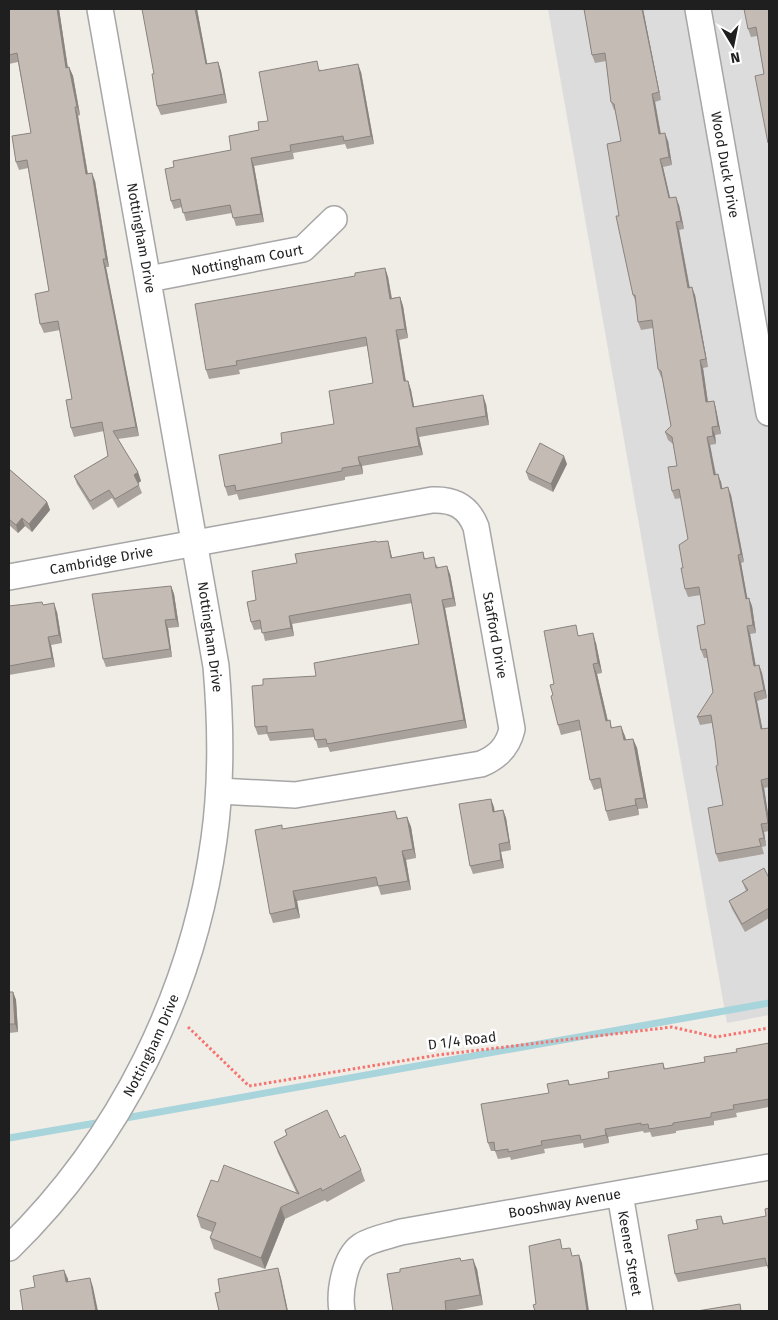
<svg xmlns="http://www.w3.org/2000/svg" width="778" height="1320" font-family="'Fira Sans',sans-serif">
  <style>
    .residential { fill: #dddcdc }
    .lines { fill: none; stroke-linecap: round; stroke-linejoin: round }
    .stream { stroke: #a8d4dc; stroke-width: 7 }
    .street-casing { stroke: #a6a6a6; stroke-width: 28 }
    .path { stroke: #f67470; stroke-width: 3; stroke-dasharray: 2.5 2.5; stroke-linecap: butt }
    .street { stroke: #fff; stroke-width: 25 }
    .wall { fill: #a9a19c }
    .shaded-wall { fill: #89837f }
    .building { fill: #c4bbb5; stroke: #89837f }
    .labels { text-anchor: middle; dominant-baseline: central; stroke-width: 5; stroke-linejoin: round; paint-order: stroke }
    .street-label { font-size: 14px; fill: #1f1f1f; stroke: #fff }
  </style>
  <rect width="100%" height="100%" fill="#f0ece6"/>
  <path class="residential" d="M548,9H769V1015L727,1023Z"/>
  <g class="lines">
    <g class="stream">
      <path d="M120,1119L769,1003"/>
      <path d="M9,1138L102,1122"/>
    </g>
    <defs>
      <g id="street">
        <path id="s1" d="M698,9L769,413"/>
        <path id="s2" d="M149,279L303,249L334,219"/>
        <path id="s3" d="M9,577L432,500C453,499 468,506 476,527L512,729C508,747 498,757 481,764L295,795L219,791"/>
        <path id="s4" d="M620,1194L640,1311"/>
        <path id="s5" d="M9,1248C120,1140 193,993 214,839C222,782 221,724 216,666L100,9"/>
        <path id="s6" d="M342,1311C339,1293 344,1258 361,1246C371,1239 389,1236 401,1232L769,1167"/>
      </g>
    </defs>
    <use href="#street" class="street-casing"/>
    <path class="path" d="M188,1027L249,1086L438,1055L672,1027L716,1037L769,1028"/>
    <use href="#street" class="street"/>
  </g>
  <g class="wall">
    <path d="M9,9H59L68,68L69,67L73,76L80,115L78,116L88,174L95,181L109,267H106L139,436L118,439L138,472L141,481L138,483L142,493L118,508L112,498L93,510L77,484L74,476L108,456L104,431L74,437L71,428L72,399L60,330L44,333L40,324L49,291L28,168L19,170L16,162L31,133L18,62L9,64Z"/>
    <path d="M197,9L207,64L218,62L221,71L227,103L161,115L157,106L154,74Z"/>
    <path d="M584,9H643L661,100L655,102L661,134L668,141L672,165L663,167L670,198L679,205L684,229L679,230L690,288L695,295L708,367L703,368L708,402L714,401L716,409L721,434L715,435L716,444L710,445L716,474L721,482L722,488L731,495L744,562L741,563L747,598L752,606L756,633L750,634L756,666L759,665L762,673L767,698L757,701L762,729L769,728V787L764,788L769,820V831L764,832L766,846L762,847L764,854L719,862L716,854L723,805L715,740L712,723L700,725L697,717L713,692L707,658H704L701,650L705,624L701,595L688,597L685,589L683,568L688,539L681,498L675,499L672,491L677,466L673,444L668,440L665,432L671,426L662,378L661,377L658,369L653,328L641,330L638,322L636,303L633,295L619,216L621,141L615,110H614L611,102L606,61L595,63L592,55Z"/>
    <path d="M769,9V146L768,143L764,74L757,36L751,37L748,29Z"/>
    <path d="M320,69L321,71L361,72L374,144L347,149L345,144L293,153L294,159L254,166L264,222L236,226L232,213L186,221L182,207L174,209L171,201L174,167L231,150L259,130Z"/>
    <path d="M385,268L388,277L392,298L400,297L403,306L408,338L399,340L406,381H408L411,390L414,407L486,404L489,425L419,437L423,455L362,466L363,474L345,477V480L239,500L237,494L228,496L225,487L282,443L334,424L373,383L367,346L239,370L240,374L209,379L206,370L355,276Z"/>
    <path d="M567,464L553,492L529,480L526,472Z"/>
    <path d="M9,469L47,502L50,510L32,532L25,526L18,533L9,525Z"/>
    <path d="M377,542L390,549L392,558L423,552L425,559L437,565L438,568L450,574L456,606L445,608L467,728L330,752L328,747L318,748L315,737L270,741L267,734L258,735L255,727L263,685L316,676L419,644L412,603L292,624L294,636L265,641L262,629L254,630L251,622L256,600L297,563Z"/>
    <path d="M171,586L174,594L179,627L168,628L172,657L106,667L103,659Z"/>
    <path d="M43,605L57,612L62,643L51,645L55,667L9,675V606Z"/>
    <path d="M579,635L596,643L602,673L597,674L608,721L610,720L612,728L625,736L626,740L633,739L637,748L648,808L638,809L639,815L609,821L606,811L601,788L594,790L590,780L581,730L561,735L558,725L554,684Z"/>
    <path d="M491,799L494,811L503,810L506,818L511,850L501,852L504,868L473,874L470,866Z"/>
    <path d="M395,811L398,819L407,817L411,827L416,858L406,860L411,890L381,895L378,886L297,901L300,918L273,923L270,914L283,829Z"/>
    <path d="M769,878V918L745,932L732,909L729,901L746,891L742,881Z"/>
    <path d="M9,992H13L16,1000L18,1032L9,1033Z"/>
    <path d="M769,1043V1107L736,1113L737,1117L714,1121V1125L676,1131V1133L652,1137L650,1132L644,1133L643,1131L608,1137L609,1143L584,1148L583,1143L544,1149L545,1153L511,1160L510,1157L498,1159L495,1151H491L488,1143L568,1080L570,1085L609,1078L663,1063L665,1069L705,1062L737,1052Z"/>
    <path d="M285,1130L340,1138L361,1170L365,1181L327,1202L325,1200L285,1219L265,1269L214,1249L210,1238L212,1232L201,1228L197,1216L218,1182L297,1194L278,1153L274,1142L287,1136Z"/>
    <path d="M769,1208V1273L767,1266L678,1282L675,1274L698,1229L721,1216L724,1224L766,1216Z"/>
    <path d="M461,1261L477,1269L483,1305L450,1311H393Z"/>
  </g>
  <g class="shaded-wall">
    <path d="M57,9H59L69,76L66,68Z"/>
    <path d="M195,9H197L209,73L206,64Z"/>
    <path d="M642,9H643L661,100L659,92Z"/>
    <path d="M218,62L221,71L227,103L224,94Z"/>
    <path d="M358,64L361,72L374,144L371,136Z"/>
    <path d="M69,67L73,76L80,115L77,107Z"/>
    <path d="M652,94L655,102L662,142L659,134Z"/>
    <path d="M75,107L78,116L89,182L86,174Z"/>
    <path d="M665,133L668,141L672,165L669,157Z"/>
    <path d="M251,158L254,166L264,222L261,214Z"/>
    <path d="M660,159L663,167L672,206L669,198Z"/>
    <path d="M92,173L95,181L109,267L106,259Z"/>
    <path d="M676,197L679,205L684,229L681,221Z"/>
    <path d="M676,222L679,230L691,296L688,288Z"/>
    <path d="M103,259L106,267L139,436L136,427Z"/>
    <path d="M385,268L388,277L393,308L390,299Z"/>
    <path d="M692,287L695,295L708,367L706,359Z"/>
    <path d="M400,297L403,306L408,338L405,329Z"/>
    <path d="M396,330L399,340L407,390L404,381Z"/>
    <path d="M700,360L703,368L709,410L706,402Z"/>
    <path d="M408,381L411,390L416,416L413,407Z"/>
    <path d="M483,395L486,404L489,425L486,416Z"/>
    <path d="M714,401L716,409L721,434L718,426Z"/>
    <path d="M712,427L715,435L716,444L713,436Z"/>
    <path d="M416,428L419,437L423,455L419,446Z"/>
    <path d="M707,437L710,445L717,483L714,475Z"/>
    <path d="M564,456L567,464L553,492L551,484Z"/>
    <path d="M358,457L362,466L363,474L360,465Z"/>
    <path d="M138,472L141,481L137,484L134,475Z"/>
    <path d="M718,474L721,482L724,497L721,489Z"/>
    <path d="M728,487L731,495L744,562L741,554Z"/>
    <path d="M47,502L50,510L32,532L29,524Z"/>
    <path d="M22,518L25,526L18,533L16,525Z"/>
    <path d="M388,541L390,549L394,566L391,558Z"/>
    <path d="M738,555L741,563L749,607L746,599Z"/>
    <path d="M447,566L450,574L456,606L453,598Z"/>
    <path d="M171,586L174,594L179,627L176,619Z"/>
    <path d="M749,598L752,606L756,633L753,625Z"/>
    <path d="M442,600L445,608L467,728L464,720Z"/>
    <path d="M54,603L57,612L62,643L59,635Z"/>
    <path d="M289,616L292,624L294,636L291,628Z"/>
    <path d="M165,620L168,628L172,657L170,649Z"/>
    <path d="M747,626L750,634L757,674L754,666Z"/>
    <path d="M593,633L596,643L602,673L598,663Z"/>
    <path d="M48,637L51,645L55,667L52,658Z"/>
    <path d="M593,664L597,674L610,731L606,721Z"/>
    <path d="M759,665L762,673L767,698L764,690Z"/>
    <path d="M754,693L757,701L764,737L761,729Z"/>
    <path d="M621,726L625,736L628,750L624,740Z"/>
    <path d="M633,739L637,748L648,808L644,798Z"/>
    <path d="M761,780L764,788L769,820V825Z"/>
    <path d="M491,799L494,807L496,820L493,812Z"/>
    <path d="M635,799L638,809L639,815L636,805Z"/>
    <path d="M503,810L506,818L511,850L509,842Z"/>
    <path d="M407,817L411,827L416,858L413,849Z"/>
    <path d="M761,824L764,832L766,846L764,838Z"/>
    <path d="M499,844L501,852L504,868L501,860Z"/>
    <path d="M402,851L406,860L411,890L408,881Z"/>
    <path d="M293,891L297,901L300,918L296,908Z"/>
    <path d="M13,992L16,1000L18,1032L15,1024Z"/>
    <path d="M605,1129L608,1137L609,1143L606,1135Z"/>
    <path d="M281,1207L285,1219L265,1269L261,1258Z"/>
    <path d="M579,1255L582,1263L589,1311H587Z"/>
    <path d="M473,1259L477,1269L483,1305L480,1295Z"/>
    <path d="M278,1268L281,1278L288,1311H287Z"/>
    <path d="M64,1270L68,1279L69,1292L66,1282Z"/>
    <path d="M90,1278L93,1287L98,1311H96Z"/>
  </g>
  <g class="building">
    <path d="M9,9H57L66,68L69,67L77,107H75L86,174L92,173L106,259H103L136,427L113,431L138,472L134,475L139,485L115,499L109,490L90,501L74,476L108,456L102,422L71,428L66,400L72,399L58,321L40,324L35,294L49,291L27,160L16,162L12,136L31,133L17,53L9,55Z"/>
    <path d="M142,9H195L206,64L218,62L224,94L157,106L152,74H154Z"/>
    <path d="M584,9H642L659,92L652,94L659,134L665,133L669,157L660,159L669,198L676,197L681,221L676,222L688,288L692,287L706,359L700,360L706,402L714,401L718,426L712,427L713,436L707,437L714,475L718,474L721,489L728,487L741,554L738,555L746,599L749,598L753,625L747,626L754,666L759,665L764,690L754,693L761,729L769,728V778L761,780L768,823L761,824L764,838L759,839L761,846L716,854L708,808L723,805L716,766L718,765L715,740L711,715L697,717L713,692L706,649L701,650L697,626L705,624L699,587L685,589L681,568H683L679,545L688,539L679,489L672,491L668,467L677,466L672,437L665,432L671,426L661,371L658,369L652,320L638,322L635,295H633L616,216H619L607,144L621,141L614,104L611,102L605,53L592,55Z"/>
    <path d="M744,9H769V142L768,143L755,76L764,74L756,27L748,29Z"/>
    <path d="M317,61L319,71L358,64L371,136L344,141L343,136L290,145L291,151L251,158L261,214L233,218L230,205L183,213L180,199L171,201L165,169L174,167L173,161L231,150L229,136L259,130L258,122L268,121L259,72Z"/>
    <path d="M385,268L390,299L400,297L405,329L396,330L404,381H408L413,407L483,395L486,416L416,428L419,446L358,457L360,465L342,468V471L236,491L235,485L225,487L219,455L282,443L281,433L334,424L329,391L373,383L366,337L236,361L237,365L206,370L195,304L355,276V273Z"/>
    <path d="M540,443L564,456L551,484L526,472Z"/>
    <path d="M9,469L47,502L29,524L22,518L16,525L9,519Z"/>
    <path d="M376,541L377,542L388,541L391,558L423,552L424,559L434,557L436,568L447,566L453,598L442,600L464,720L327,744L326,739L315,740L313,729L267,733V726L255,727L252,686L263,685V679L316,676L314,663L419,644L410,594L289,616L291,628L262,633L260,620L251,622L247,602L256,600L252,571L297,563L295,554Z"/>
    <path d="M171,586L176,619L165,620L170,649L103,659L92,594Z"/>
    <path d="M42,602L43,605L54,603L59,635L48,637L52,658L9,666V606Z"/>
    <path d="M576,625L578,636L593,633L598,663L593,664L606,721L610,720L611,728L621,726L624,740L633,739L644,798L635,799L636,805L606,811L600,778L590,780L579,720L558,725L551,696L553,695L550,685L554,684L544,631Z"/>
    <path d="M491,799L493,812L503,810L509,842L499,844L501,860L470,866L459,804Z"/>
    <path d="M395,811L397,819L407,817L413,849L402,851L408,881L378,886L376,877L293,891L296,908L270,914L255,830L282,825V829Z"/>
    <path d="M764,868L769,878V908L742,924L729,901L748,890L742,881Z"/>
    <path d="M9,992H13L15,1024H9Z"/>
    <path d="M769,1043V1099L733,1105L734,1109L711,1113V1117L673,1123V1125L649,1129L648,1124L641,1125V1123L605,1129L606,1135L581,1140L580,1135L541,1141L542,1145L508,1152V1149L495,1151L494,1142L488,1143L481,1104L549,1093L547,1084L568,1080L569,1085L609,1078L608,1072L663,1063L664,1069L705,1062L704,1057L737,1052L736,1049Z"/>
    <path d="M327,1110L340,1138L345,1135L361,1170L322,1191L321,1188L281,1207L261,1258L210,1238L216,1223L197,1216L211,1180L218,1182L224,1165L299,1194L274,1142L287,1135L285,1130Z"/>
    <path d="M769,1208V1265L767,1266L765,1258L675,1274L668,1235L698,1229L696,1220L721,1216L723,1224L766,1216L765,1209Z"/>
    <path d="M560,1239L562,1249L570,1248L572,1256L579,1255L587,1311H535L533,1305L536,1304L529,1246Z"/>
    <path d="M460,1258L461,1261L473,1259L480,1295L445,1301L446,1311H393L387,1274L400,1272V1269Z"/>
    <path d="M278,1268L287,1311H219L215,1293L220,1292L218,1279Z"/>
    <path d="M64,1270L66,1282L90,1278L96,1311H23L20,1290L35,1287L33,1276Z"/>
    <path d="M740,1304L741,1311H697Z"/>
  </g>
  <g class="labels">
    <g class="street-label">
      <text stroke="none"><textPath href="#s1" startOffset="158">Wood Duck Drive</textPath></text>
      <text transform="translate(141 238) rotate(80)">Nottingham Drive</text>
      <text stroke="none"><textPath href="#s2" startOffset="100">Nottingham Court</textPath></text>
      <text stroke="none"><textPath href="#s3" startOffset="94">Cambridge Drive</textPath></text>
      <text stroke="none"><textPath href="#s3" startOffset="596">Stafford Drive</textPath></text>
      <text transform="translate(210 637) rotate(82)">Nottingham Drive</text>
      <text transform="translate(462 1041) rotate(-7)">D 1/4 Road</text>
      <text stroke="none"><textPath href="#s5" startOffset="249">Nottingham Drive</textPath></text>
      <text stroke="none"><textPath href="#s6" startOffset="279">Booshway Avenue</textPath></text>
      <text stroke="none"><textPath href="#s4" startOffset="60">Keener Street</textPath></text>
    </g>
  </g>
  <rect width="778" height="1320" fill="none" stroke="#1f1f1f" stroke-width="20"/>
  <g transform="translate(733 45) rotate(170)" stroke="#ffffff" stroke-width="4" paint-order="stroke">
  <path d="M0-4L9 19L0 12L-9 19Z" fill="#1f1f1f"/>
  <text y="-8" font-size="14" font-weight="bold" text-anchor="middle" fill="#1f1f1f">N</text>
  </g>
</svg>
